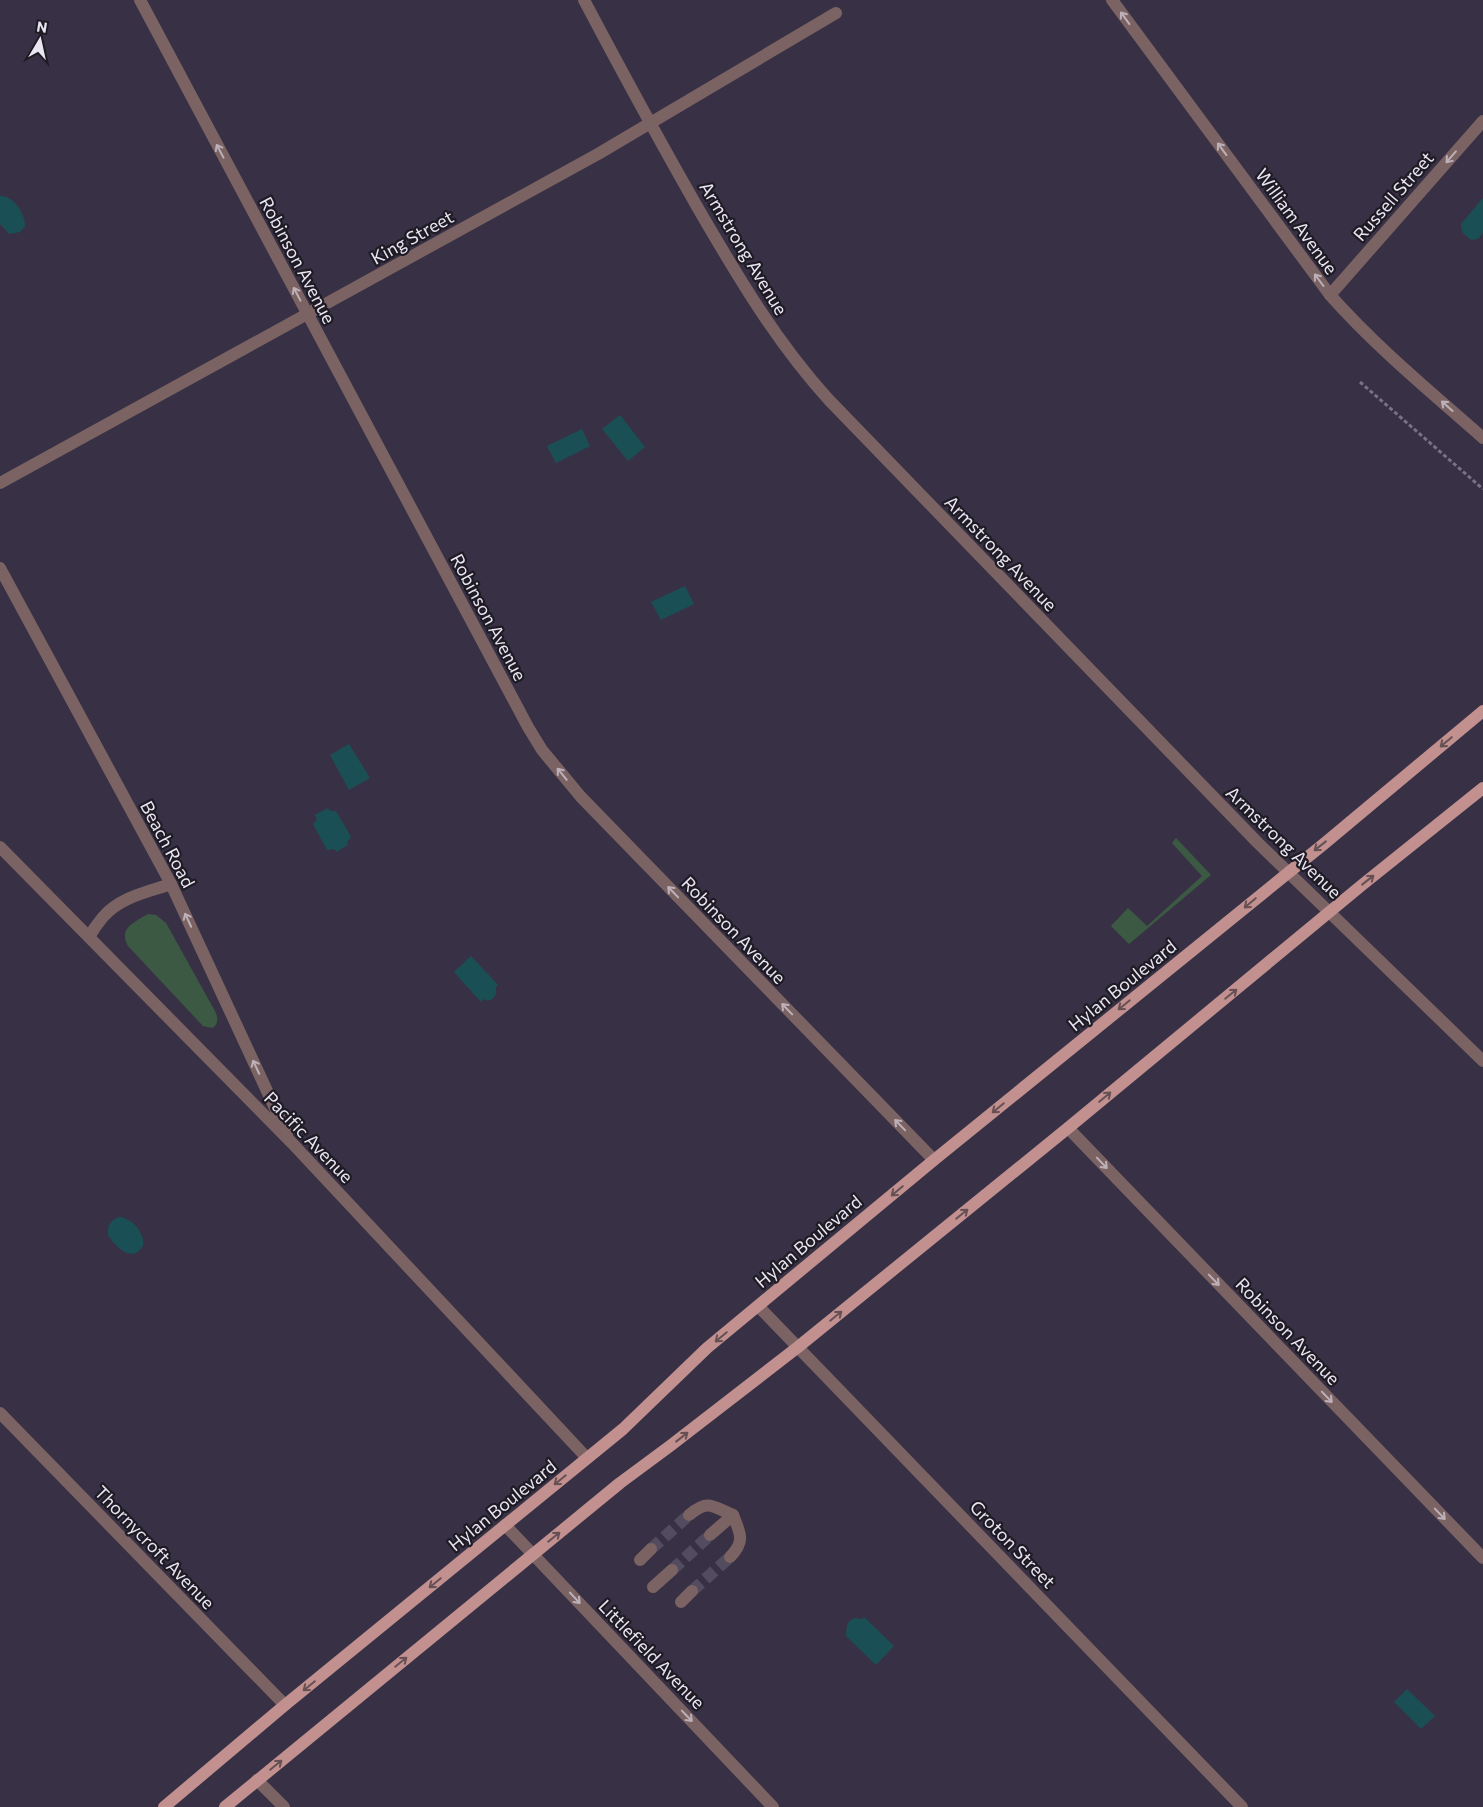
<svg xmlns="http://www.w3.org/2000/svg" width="1483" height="1807" font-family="Commissioner,sans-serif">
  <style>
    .green { fill: #3c5a43 }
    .water { fill: #1a5055 }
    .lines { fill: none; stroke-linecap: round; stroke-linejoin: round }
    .minor-tunnel { stroke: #534c5f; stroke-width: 12; stroke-dasharray: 12 6; stroke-linecap: butt }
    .path { stroke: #787283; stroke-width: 3; stroke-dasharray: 4 2.5; stroke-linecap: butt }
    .minor { stroke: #7c6363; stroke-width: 12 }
    .major { stroke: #c1908f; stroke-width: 12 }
    .oneway { stroke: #bdb1b9 }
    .oneway2 { stroke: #675054 }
    .labels { text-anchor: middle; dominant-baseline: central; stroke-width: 4.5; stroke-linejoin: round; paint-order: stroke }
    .street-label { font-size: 18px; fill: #e9e5f2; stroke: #1e1b24 }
  </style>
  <rect width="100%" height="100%" fill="#383145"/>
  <g class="green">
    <path d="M1176,838L1211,875L1129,944L1111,926L1128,908L1147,926L1202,876L1172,843Z"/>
    <path d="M148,914L156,915L166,923L216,1013C218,1019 218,1025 212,1028L203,1026L128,946C118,928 135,922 148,914Z"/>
  </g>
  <g class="water">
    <path d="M0,196C13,195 25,213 25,226L20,232L9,234L0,224Z"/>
    <path d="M1483,198V233L1478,239L1471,240L1462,232L1461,224Z"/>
    <path d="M620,415L645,447L628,461L602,429Z"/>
    <path d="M582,429L590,446L556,463L547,446Z"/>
    <path d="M685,586L694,604L661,620L651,602Z"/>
    <path d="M349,744L370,778L349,790L330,755Z"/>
    <path d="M328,808L330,811H336L351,837L347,842L348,845L336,852L334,849L327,850L313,824L317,819L315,815Z"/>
    <path d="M471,956L498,985L496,987V994C493,1000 489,1002 483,999L481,1002L454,972Z"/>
    <path d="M119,1217C132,1218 145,1233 143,1246C131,1264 116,1247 108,1235C107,1226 110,1221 119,1217Z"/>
    <path d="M864,1617L894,1646L876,1665L846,1636C847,1628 845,1622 855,1618L862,1619Z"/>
    <path d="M1407,1689L1435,1716L1421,1729L1394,1702Z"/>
  </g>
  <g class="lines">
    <g class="minor-tunnel">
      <path d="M651,1549L689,1515"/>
      <path d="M672,1570L710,1535"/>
      <path d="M692,1591L730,1557"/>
    </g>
    <path class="path" d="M1360,382L1483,489"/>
    <g class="minor">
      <path d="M140,0L528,727L542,750L581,797L934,1160"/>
      <path d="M584,0C621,70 659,140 699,210C738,277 777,343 829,400L1258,843L1483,1061"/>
      <path d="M1112,0L1330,295C1376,347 1431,392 1483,438"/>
      <path d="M1330,295L1483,121"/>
      <path d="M0,483L598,154L836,13"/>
      <path d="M0,568L171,884L287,1134"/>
      <path d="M0,847L292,1143L587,1458"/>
      <path d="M89,937C93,930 98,923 103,917C120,897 148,892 171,884"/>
      <path d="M1068,1128L1483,1558"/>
      <path d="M758,1306L1242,1807"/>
      <path d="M0,1413L285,1705"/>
      <path d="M689,1515C708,1499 712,1506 733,1515C740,1533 746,1541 730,1557"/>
      <path d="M505,1525L773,1807"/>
      <path d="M710,1535L733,1515"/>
      <path d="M640,1560L651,1549"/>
      <path d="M653,1587L672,1570"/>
      <path d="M681,1602L692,1591"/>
      <path d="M257,1780L284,1807"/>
    </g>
    <g class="major">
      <path d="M164,1807L285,1705L623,1429L707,1348L934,1160L1325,843L1483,711"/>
      <path d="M225,1807L620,1483L670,1446L798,1347L1068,1128L1362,885L1483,788"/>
    </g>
  </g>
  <defs><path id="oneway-shaft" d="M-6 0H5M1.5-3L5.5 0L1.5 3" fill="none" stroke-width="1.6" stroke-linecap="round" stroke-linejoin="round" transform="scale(1.25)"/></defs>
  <g class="oneway">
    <use href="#oneway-shaft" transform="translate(1125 18) rotate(-126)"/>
    <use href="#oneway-shaft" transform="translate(1222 149) rotate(-126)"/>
    <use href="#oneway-shaft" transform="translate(220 151) rotate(-118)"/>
    <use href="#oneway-shaft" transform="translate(1451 157) rotate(131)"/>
    <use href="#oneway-shaft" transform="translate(1319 280) rotate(-127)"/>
    <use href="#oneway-shaft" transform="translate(297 294) rotate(-118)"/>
    <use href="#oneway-shaft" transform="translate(1447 406) rotate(-138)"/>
    <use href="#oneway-shaft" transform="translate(562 774) rotate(-129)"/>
    <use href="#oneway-shaft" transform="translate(673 892) rotate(-134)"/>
    <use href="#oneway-shaft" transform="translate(188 920) rotate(-115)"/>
    <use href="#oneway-shaft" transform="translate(787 1009) rotate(-134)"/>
    <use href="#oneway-shaft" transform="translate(256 1067) rotate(-115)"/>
    <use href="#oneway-shaft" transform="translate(900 1125) rotate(-134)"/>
    <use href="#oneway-shaft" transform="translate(1102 1163) rotate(46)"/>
    <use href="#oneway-shaft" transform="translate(1214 1280) rotate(46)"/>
    <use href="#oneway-shaft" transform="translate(1327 1397) rotate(46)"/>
    <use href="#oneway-shaft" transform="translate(1440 1514) rotate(46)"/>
    <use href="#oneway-shaft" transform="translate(575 1598) rotate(47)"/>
    <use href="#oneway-shaft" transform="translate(687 1716) rotate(46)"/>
  </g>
  <g class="oneway2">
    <use href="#oneway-shaft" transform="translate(1446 742) rotate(140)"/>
    <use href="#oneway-shaft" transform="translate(1320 846) rotate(142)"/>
    <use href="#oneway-shaft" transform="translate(1368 880) rotate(-38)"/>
    <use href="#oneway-shaft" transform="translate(1250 903) rotate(140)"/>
    <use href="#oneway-shaft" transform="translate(1231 994) rotate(-39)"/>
    <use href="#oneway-shaft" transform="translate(1124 1005) rotate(141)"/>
    <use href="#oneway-shaft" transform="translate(1105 1097) rotate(-40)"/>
    <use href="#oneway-shaft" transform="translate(998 1108) rotate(141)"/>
    <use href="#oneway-shaft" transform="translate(897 1191) rotate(140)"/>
    <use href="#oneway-shaft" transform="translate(962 1214) rotate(-39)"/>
    <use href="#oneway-shaft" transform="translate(836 1316) rotate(-39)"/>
    <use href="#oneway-shaft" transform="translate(721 1337) rotate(140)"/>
    <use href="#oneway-shaft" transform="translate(682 1437) rotate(-38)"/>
    <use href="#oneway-shaft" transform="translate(560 1480) rotate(141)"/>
    <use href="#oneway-shaft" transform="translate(554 1537) rotate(-39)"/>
    <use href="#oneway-shaft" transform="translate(435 1583) rotate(141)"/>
    <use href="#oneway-shaft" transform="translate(401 1662) rotate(-39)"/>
    <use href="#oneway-shaft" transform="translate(309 1686) rotate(141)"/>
    <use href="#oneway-shaft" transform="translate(276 1765) rotate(-39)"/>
  </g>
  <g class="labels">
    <g class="street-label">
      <text transform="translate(1393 196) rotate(-49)">Russell Street</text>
      <text transform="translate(1297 221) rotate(54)">William Avenue</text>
      <text transform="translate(412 237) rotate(-29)">King Street</text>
      <text transform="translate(744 248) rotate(59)">Armstrong Avenue</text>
      <text transform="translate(298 260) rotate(62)">Robinson Avenue</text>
      <text transform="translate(1001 553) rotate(46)">Armstrong Avenue</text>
      <text transform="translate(489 617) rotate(62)">Robinson Avenue</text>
      <text transform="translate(1284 842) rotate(44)">Armstrong Avenue</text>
      <text transform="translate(168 844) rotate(62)">Beach Road</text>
      <text transform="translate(734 930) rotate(46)">Robinson Avenue</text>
      <text transform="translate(1122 985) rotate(-39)">Hylan Boulevard</text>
      <text transform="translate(309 1137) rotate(46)">Pacific Avenue</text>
      <text transform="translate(808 1241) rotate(-40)">Hylan Boulevard</text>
      <text transform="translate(1288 1331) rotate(46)">Robinson Avenue</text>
      <text transform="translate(502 1505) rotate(-39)">Hylan Boulevard</text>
      <text transform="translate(1013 1544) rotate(46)">Groton Street</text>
      <text transform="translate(155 1547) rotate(46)">Thornycroft Avenue</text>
      <text transform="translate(652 1654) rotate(46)">Littlefield Avenue</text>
    </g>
  </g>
  <g transform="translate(40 40) rotate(9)" stroke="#1e1b24" stroke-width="4" paint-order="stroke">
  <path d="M0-4L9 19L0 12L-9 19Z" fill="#e9e5f2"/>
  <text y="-8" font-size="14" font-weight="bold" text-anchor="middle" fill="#e9e5f2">N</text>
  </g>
</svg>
